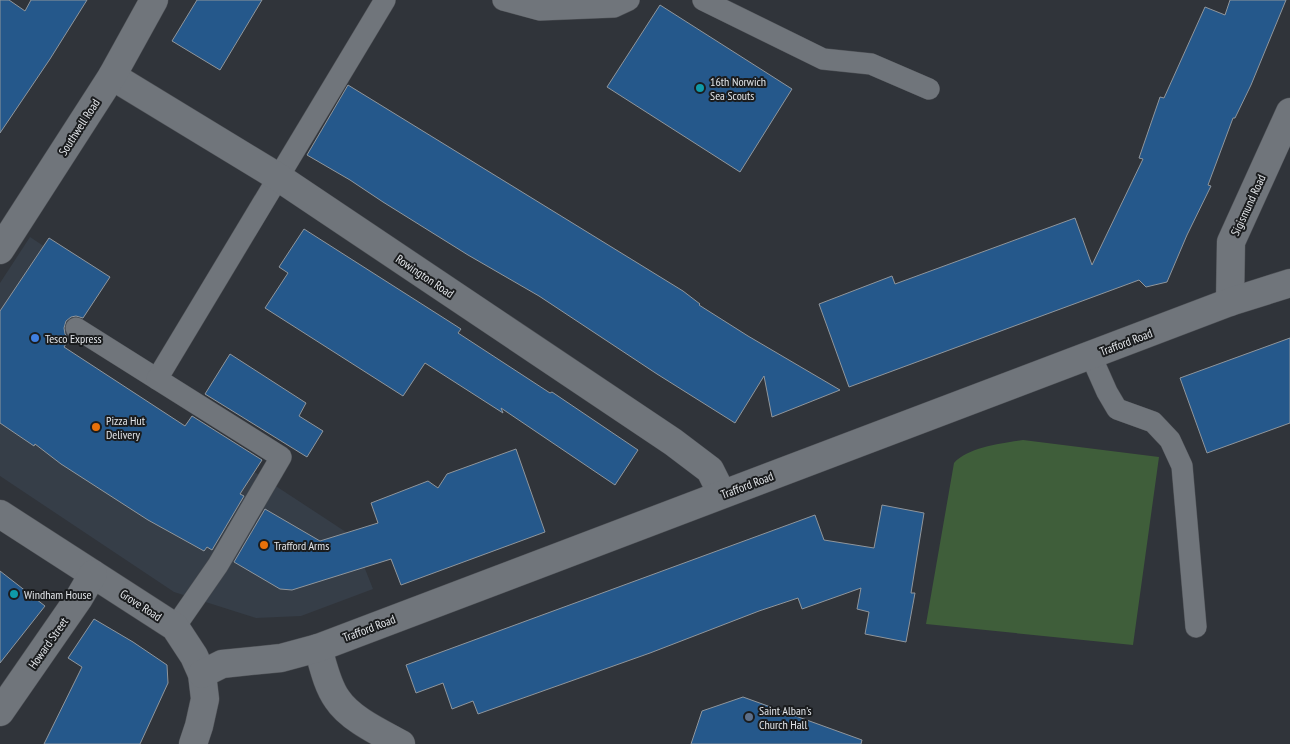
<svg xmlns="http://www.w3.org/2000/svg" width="1290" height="744" font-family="'PT Sans Narrow',sans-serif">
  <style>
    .built { fill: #363e48 }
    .green { fill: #3f5e3a }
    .building { fill: #25588b; stroke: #90969c }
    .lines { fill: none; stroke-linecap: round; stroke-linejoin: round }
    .service-casing { stroke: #4d5055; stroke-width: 22 }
    .minor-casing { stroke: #4d5055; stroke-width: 29 }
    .service { stroke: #70757b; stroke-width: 21 }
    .minor { stroke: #70757b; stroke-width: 28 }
    .culture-dot { fill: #0f9aa8; stroke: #1a1c1e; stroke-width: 2 }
    .shop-dot { fill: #3f7fe0; stroke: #1a1c1e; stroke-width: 2 }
    .food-dot { fill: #e8710a; stroke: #1a1c1e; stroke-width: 2 }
    .service-dot { fill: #5c6f8a; stroke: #1a1c1e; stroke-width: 2 }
    .labels { text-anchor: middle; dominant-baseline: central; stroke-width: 4; stroke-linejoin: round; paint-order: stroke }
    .poi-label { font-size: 12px; fill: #e2e5e9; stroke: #1a1c1e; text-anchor: start }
    .street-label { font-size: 12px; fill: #e2e5e9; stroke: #1a1c1e }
  </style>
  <rect width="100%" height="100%" fill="#30343a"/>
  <path class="built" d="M30,237L104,286L64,347L352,536L373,589L301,616L256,618L174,592L0,476V283Z"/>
  <path class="green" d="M1023,440L1159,457L1133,645L926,624L954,463C968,447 1003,443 1023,440Z"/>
  <g class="building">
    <path d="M0,0H9L25,11L31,0H87L50,59L0,133Z"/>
    <path d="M197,0H262L220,70L172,41Z"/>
    <path d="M1230,0H1286L1251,85L1235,118H1233L1208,185L1211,186L1187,235L1167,282L1146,287L1139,280L849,387L819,304L892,276L895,284L1075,218L1092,265L1143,159L1139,158L1160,97L1164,98L1205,7L1225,15Z"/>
    <path d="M660,5L792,89L740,172L607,87Z"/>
    <path d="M348,85L631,259L683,291L700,304L699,305L748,336L840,390L772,417L764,376L735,423L657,374L539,296L468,255L383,202L350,180L307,155Z"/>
    <path d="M304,229L461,329L458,333L550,393L552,392L638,450L615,485L501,408L503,413L425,363L403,396L265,308L288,273L279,267Z"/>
    <path d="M49,238L110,277L83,318L76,316L71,317L66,321L64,328L65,334L69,339L64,347L185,426L192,416L262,460L240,494L244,496L212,550L207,547L204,551L148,520L61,464L35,444L34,446L0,423V311Z"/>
    <path d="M1290,338V423L1207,453L1180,378Z"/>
    <path d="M230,354L306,403L299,416L323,431L307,457L205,394Z"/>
    <path d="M516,449L545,532L401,585L391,559L292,590L280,589L234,562L265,509L320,541L378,523L371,503L428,481L438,488L447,474Z"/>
    <path d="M882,505L924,513L911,593H915L906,642L865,634L869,612L857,609L861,588L802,609L798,598L759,611L650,653L478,714L473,701L452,709L443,683L416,693L406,665L815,515L824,540L874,548Z"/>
    <path d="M0,571L45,606L0,663Z"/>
    <path d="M94,619L133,642L167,665L168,683L140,744H44L82,667L68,658Z"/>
    <path d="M743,697L862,740L861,744H691L702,711Z"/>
  </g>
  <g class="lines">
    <defs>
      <g id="service">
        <path d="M503,0L540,10L614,7L629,0"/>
        <path d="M703,0L823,59L871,64L929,89"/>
        <path d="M76,328L157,379"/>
        <path d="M1091,356L1107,392L1117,409L1153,422L1170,440L1182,466L1196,627"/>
        <path d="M175,627L218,565L281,457L157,379L385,0"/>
      </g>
      <g id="minor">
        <path d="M112,76L278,177L673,442L710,470L722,494"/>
        <path d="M0,250L112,76L154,0"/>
        <path d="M1230,302L1231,242L1290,112"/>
        <path d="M0,514L175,627L194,656L202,674L205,699L199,726L193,744"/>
        <path d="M318,648C323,665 327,685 337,699C350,719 381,733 401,744"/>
        <path d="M202,674L222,664L281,658L318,648L1230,302L1290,283"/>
        <path d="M0,712L79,598L93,574"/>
      </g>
    </defs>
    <use href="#service" class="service-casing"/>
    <use href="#minor" class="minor-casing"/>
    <use href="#service" class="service"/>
    <use href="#minor" class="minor"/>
  </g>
  <g class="culture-dot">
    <circle cx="700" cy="88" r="5"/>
    <circle cx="14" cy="594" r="5"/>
  </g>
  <circle class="shop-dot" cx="35" cy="338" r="5"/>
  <g class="food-dot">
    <circle cx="96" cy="427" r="5"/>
    <circle cx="264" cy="545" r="5"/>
  </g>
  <circle class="service-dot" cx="749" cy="717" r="5"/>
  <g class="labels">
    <g class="poi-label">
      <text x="710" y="81">16th Norwich<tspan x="710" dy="14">Sea Scouts</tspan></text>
      <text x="45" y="338">Tesco Express</text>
      <text x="106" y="420">Pizza Hut<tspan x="106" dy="14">Delivery</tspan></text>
      <text x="274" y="545">Trafford Arms</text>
      <text x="24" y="594">Windham House</text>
      <text x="759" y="710">Saint Alban's<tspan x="759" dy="14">Church Hall</tspan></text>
    </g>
    <g class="street-label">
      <text transform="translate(79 127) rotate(-57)">Southwell Road</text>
      <text transform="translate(1248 205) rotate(-65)">Sigismund Road</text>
      <text transform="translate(425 276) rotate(34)">Rowington Road</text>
      <text transform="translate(1126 342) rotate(-21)">Trafford Road</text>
      <text transform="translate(747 485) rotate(-21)">Trafford Road</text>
      <text transform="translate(141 605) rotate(33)">Grove Road</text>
      <text transform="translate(369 628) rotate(-21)">Trafford Road</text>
      <text transform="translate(48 643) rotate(-55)">Howard Street</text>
    </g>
  </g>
</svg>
